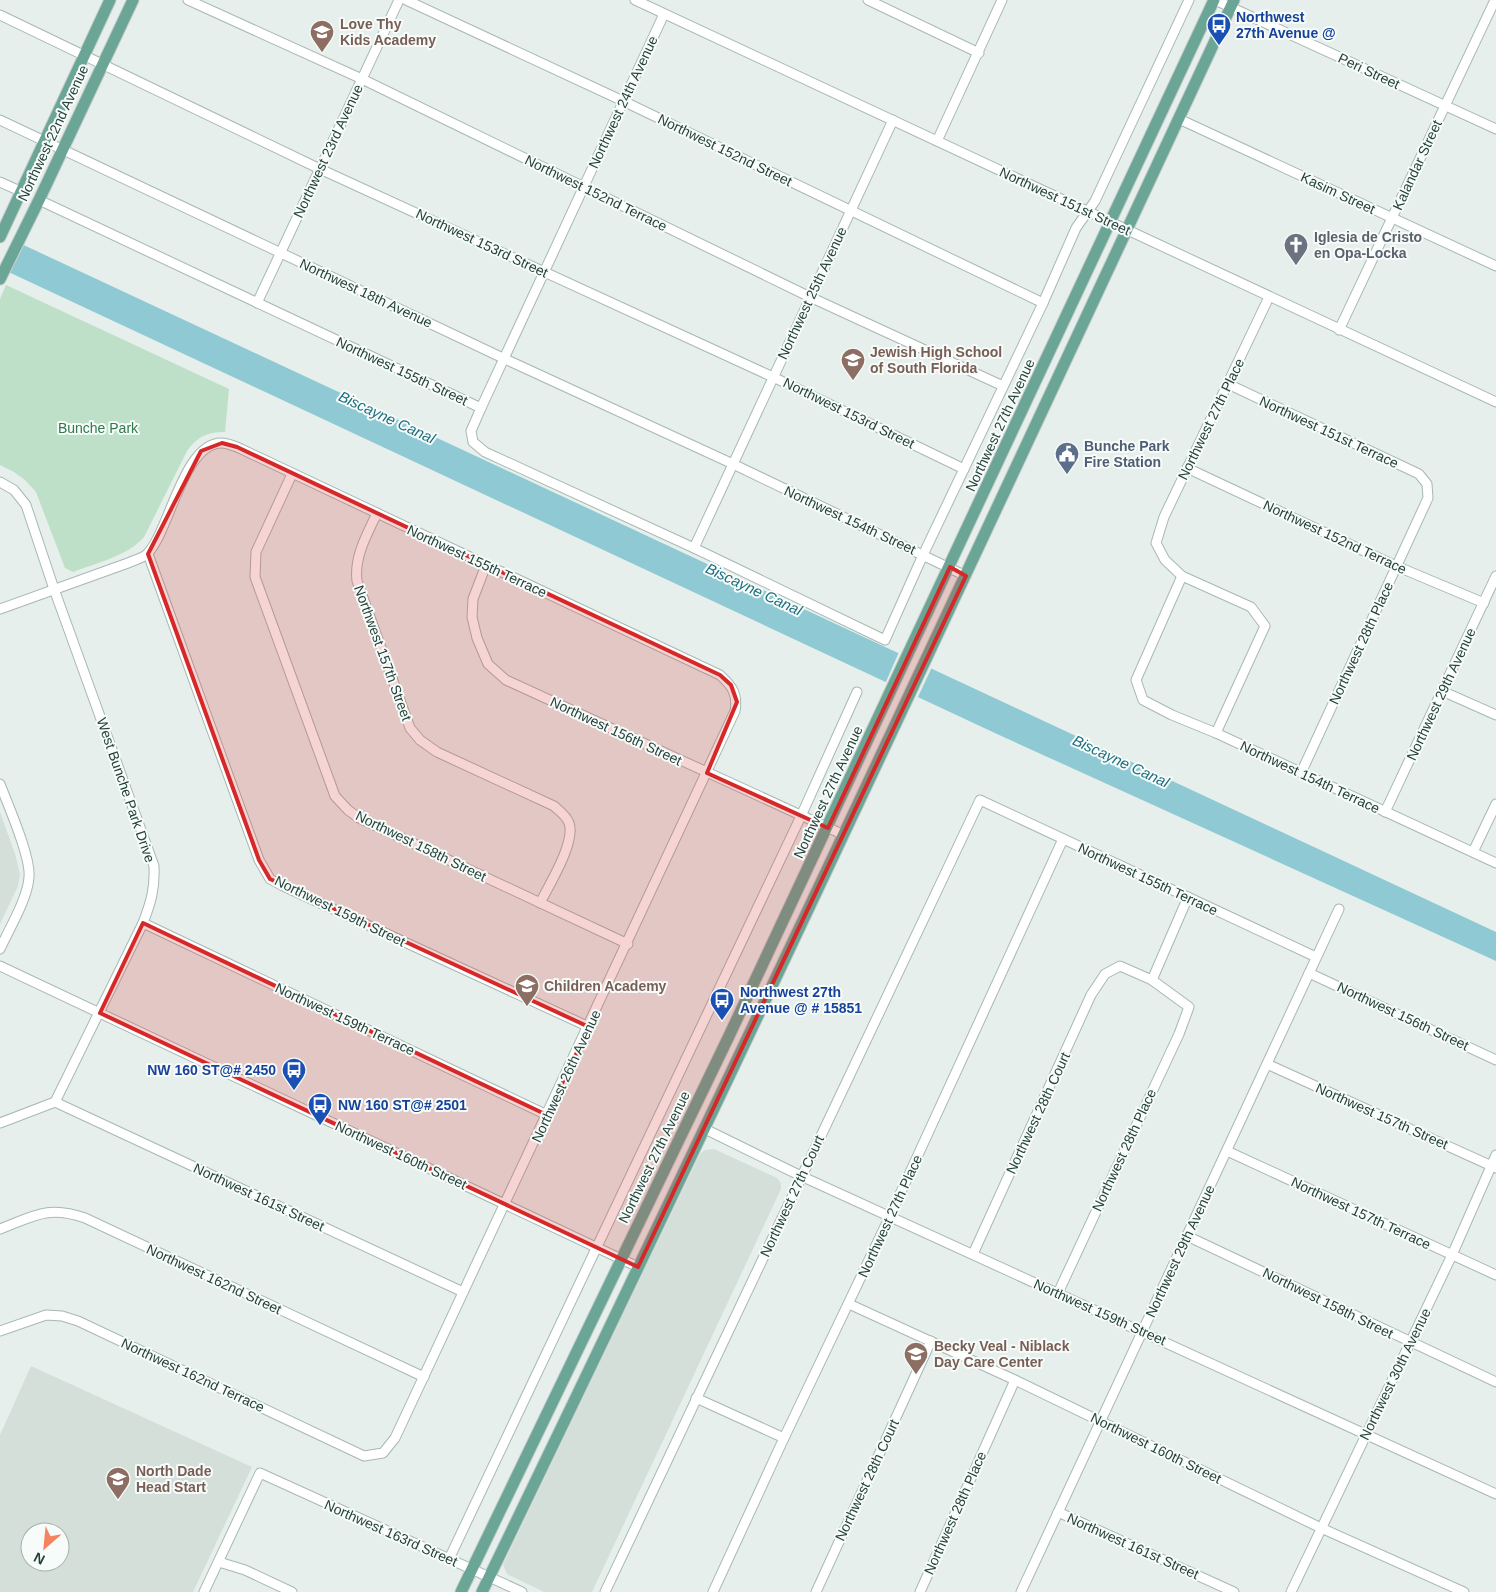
<svg xmlns="http://www.w3.org/2000/svg" width="1496" height="1592" font-family="Helvetica,sans-serif">
  <style>
    .built { fill: #d4dfda; fill-rule: evenodd }
    .green { fill: #bfe0c8 }
    .water { fill: #8ec9d4 }
    .pier { fill: #e6efeb }
    .lines { fill: none; stroke-linecap: round; stroke-linejoin: round }
    .minor-casing { stroke: #a8b8b2; stroke-width: 11 }
    .major-casing { stroke: #c2cac8; stroke-width: 13 }
    .minor { stroke: #fff; stroke-width: 9 }
    .major { stroke: #6aa596; stroke-width: 11 }
    .marked { fill: #d62828; fill-opacity: 0.2; stroke: #d62828; stroke-width: 4; stroke-linejoin: round }
    .labels { text-anchor: middle; dominant-baseline: central; stroke-width: 4; stroke-linejoin: round; paint-order: stroke }
    .transit-label { font-size: 14px; font-weight: bold; fill: #164399; stroke: #f7fbf9; text-anchor: start }
    .education-label { font-size: 14px; font-weight: bold; fill: #785e54; stroke: #f7fbf9; text-anchor: start }
    .street-label { font-size: 14px; fill: #24423a; stroke: #f7fbf9 }
    .worship-label { font-size: 14px; font-weight: bold; fill: #5b616d; stroke: #f7fbf9; text-anchor: start }
    .park-label { font-size: 14px; fill: #2d7a4b; stroke: #f7fbf9 }
    .service-label { font-size: 14px; font-weight: bold; fill: #4e5e75; stroke: #f7fbf9; text-anchor: start }
    .water-label { font-size: 15px; font-style: italic; fill: #1c6f80; stroke: #f7fbf9 }
  </style>
  <rect width="100%" height="100%" fill="#e6efeb"/>
  <g class="built">
    <path d="M0,812L15,854L20,874L18,886L0,924Z"/>
    <path d="M714,1149L777,1178L781,1183V1189L592,1592H544L507,1574L503,1565L700,1154L705,1150Z"/>
    <path d="M31,1366L252,1467L193,1592H0V1435ZM30,1532H60V1562H30Z"/>
  </g>
  <path class="green" d="M6,285L229,389L225,432C207,432 197,437 187,451L144,537C128,556 96,563 73,572L65,568L36,492L25,480L14,472L0,465V299Z"/>
  <path class="water" d="M0,234L1496,932V961L997,734L0,268Z"/>
  <g class="pier">
    <path d="M0,231L25,243L9,275L0,271Z"/>
    <path d="M899,652L932,667L917,699L885,684Z"/>
  </g>
  <g class="lines">
    <defs>
      <g id="minor">
        <path d="M188,0L362,79L810,297L1003,386"/>
        <path d="M406,0L623,101L1043,303"/>
        <path d="M635,0L1496,402"/>
        <path d="M868,0L979,53"/>
        <path d="M1215,0L1496,129"/>
        <path d="M664,14L481,408L471,431L473,442L485,452L694,548L885,640L923,555L1043,303L1076,228L1095,201L1189,0"/>
        <path d="M0,15L320,169L773,377L964,469"/>
        <path d="M1179,119L1496,266"/>
        <path d="M0,120L505,359L733,464L966,576"/>
        <path d="M937,141L1002,0"/>
        <path d="M0,182L20,191"/>
        <path d="M39,200L481,408"/>
        <path d="M257,303L399,0"/>
        <path d="M1339,330L1495,0"/>
        <path d="M1228,384L1419,474L1427,484L1428,498L1301,773"/>
        <path d="M1187,468L1396,566L1484,603"/>
        <path d="M292,474L256,552L255,577L335,796L348,810L359,818L628,944"/>
        <path d="M0,482L14,490L26,505L54,589L154,866C155,889 151,902 143,923L55,1102L0,1123"/>
        <path d="M377,513C367,535 354,556 357,581L410,728L420,740L437,752L554,806C559,811 566,815 569,823C576,842 549,885 540,903"/>
        <path d="M694,548L893,120"/>
        <path d="M148,554L259,860L270,879L283,886L589,1027"/>
        <path d="M486,565L473,599L472,617L477,638L488,664L506,680L844,835"/>
        <path d="M1182,576L1136,680L1143,700L1172,715L1216,733L1496,863"/>
        <path d="M0,609L128,563C134,560 144,558 148,553C170,529 184,442 222,443C227,443 233,446 237,447L720,675C732,686 738,694 735,711L395,1438L383,1453L364,1456L78,1321L62,1316L46,1315L0,1331"/>
        <path d="M1442,691L1496,715"/>
        <path d="M1216,733L1265,626L1251,607L1182,576L1165,560L1156,543L1164,517L1269,297"/>
        <path d="M0,784C8,805 31,857 29,877C28,898 9,929 0,949"/>
        <path d="M1385,812L1496,576"/>
        <path d="M1473,852L1496,804"/>
        <path d="M143,923L547,1115"/>
        <path d="M0,966L638,1267"/>
        <path d="M1309,973L1496,1060"/>
        <path d="M1152,980L1188,897"/>
        <path d="M1267,1064L1496,1168"/>
        <path d="M55,1102L463,1292"/>
        <path d="M705,1129L801,1176L1496,1494"/>
        <path d="M1227,1151L1496,1275"/>
        <path d="M0,1229C34,1216 48,1205 85,1218L424,1377"/>
        <path d="M1187,1236L1496,1382"/>
        <path d="M973,1254L1091,995L1105,974L1120,966L1152,980L1189,1007L1179,1034L1058,1293"/>
        <path d="M849,1304L1015,1380L1321,1528L1464,1592"/>
        <path d="M696,1398L784,1438"/>
        <path d="M1058,1512L1234,1592"/>
        <path d="M449,1559L801,816L857,692"/>
        <path d="M219,1562L245,1570L292,1592"/>
        <path d="M204,1592L260,1473L522,1592"/>
        <path d="M605,1592L980,800L1316,957"/>
        <path d="M713,1592L784,1438L890,1216L1063,839"/>
        <path d="M816,1592L931,1341"/>
        <path d="M920,1592L1015,1380"/>
        <path d="M1021,1592L1339,909"/>
        <path d="M1291,1592L1452,1255L1496,1155"/>
      </g>
      <g id="major">
        <path d="M0,237L110,0"/>
        <path d="M0,279L39,200L133,0"/>
        <path d="M461,1592L729,1036L1214,0"/>
        <path d="M482,1592C738,1064 986,532 1234,0"/>
      </g>
    </defs>
    <use href="#minor" class="minor-casing"/>
    <use href="#major" class="major-casing"/>
    <use href="#minor" class="minor"/>
    <use href="#major" class="major"/>
  </g>
  <path class="marked" d="M222,443L237,447L720,675L731,685L737,702L707,773L828,828L950,567L966,576L638,1267L100,1013L143,923L547,1115L589,1027L270,879L259,860L148,554L201,451Z"/>
  <defs>
    <symbol id="bus-pin" viewBox="-11 -11 22 30"><path d="M0 17L-7.5 6A9.5 9.5 0 1 1 7.5 6Z" fill="#1a4fb4" stroke="#f7fbf9"/><path d="M-5-6H5V4H4V6H2V4H-2V6H-4V4H-5ZM-3.5-4V0h7V-4ZM-3.5 1.2v1.5H-2V1.2ZM2 1.2v1.5H3.5V1.2Z" fill="#fff"/></symbol>
    <symbol id="school-pin" viewBox="-11 -11 22 30"><path d="M0 17L-7.5 6A9.5 9.5 0 1 1 7.5 6Z" fill="#8d6e63" stroke="#f7fbf9"/><path d="M0-5L7-2L0 1L-7-2ZM-4 1L0 2.5L4 1V4Q0 6-4 4Z" fill="#fff"/></symbol>
    <symbol id="church-pin" viewBox="-11 -11 22 30"><path d="M0 17L-7.5 6A9.5 9.5 0 1 1 7.5 6Z" fill="#6b7280" stroke="#f7fbf9"/><path d="M-1.2-6h2.4v3.5h3.3v2.4h-3.3V6h-2.4V-.1h-3.3v-2.4h3.3Z" fill="#fff"/></symbol>
    <symbol id="civic-pin" viewBox="-11 -11 22 30"><path d="M0 17L-7.5 6A9.5 9.5 0 1 1 7.5 6Z" fill="#5c6f8a" stroke="#f7fbf9"/><path d="M-.6-6.5H3V-4.5H.6V-3L4-1V1h2V6H-6V1h2V-1L-.6-3ZM-1.2 2.5V6h2.4V2.5Z" fill="#fff"/></symbol>
  </defs>
  <g fill-rule="evenodd">
    <use href="#bus-pin" x="1205" y="11" width="28" height="38"/>
    <use href="#school-pin" x="308" y="18" width="28" height="38"/>
    <use href="#church-pin" x="1282" y="231" width="28" height="38"/>
    <use href="#school-pin" x="839" y="346" width="28" height="38"/>
    <use href="#civic-pin" x="1053" y="440" width="28" height="38"/>
    <use href="#school-pin" x="513" y="972" width="28" height="38"/>
    <use href="#bus-pin" x="708" y="986" width="28" height="38"/>
    <use href="#bus-pin" x="280" y="1056" width="28" height="38"/>
    <use href="#bus-pin" x="306" y="1091" width="28" height="38"/>
    <use href="#school-pin" x="902" y="1340" width="28" height="38"/>
    <use href="#school-pin" x="104" y="1465" width="28" height="38"/>
  </g>
  <g class="labels">
    <g class="transit-label">
      <text x="1236" y="17">Northwest<tspan x="1236" dy="16">27th Avenue @</tspan></text>
      <text x="740" y="992">Northwest 27th<tspan x="740" dy="16">Avenue @ # 15851</tspan></text>
      <text x="276" y="1070" text-anchor="end">NW 160 ST@# 2450</text>
      <text x="338" y="1105">NW 160 ST@# 2501</text>
    </g>
    <g class="education-label">
      <text x="340" y="24">Love Thy<tspan x="340" dy="16">Kids Academy</tspan></text>
      <text x="870" y="352">Jewish High School<tspan x="870" dy="16">of South Florida</tspan></text>
      <text x="544" y="986">Children Academy</text>
      <text x="934" y="1346">Becky Veal - Niblack<tspan x="934" dy="16">Day Care Center</tspan></text>
      <text x="136" y="1471">North Dade<tspan x="136" dy="16">Head Start</tspan></text>
    </g>
    <g class="street-label">
      <text transform="translate(1369 71) rotate(25)">Peri Street</text>
      <text transform="translate(623 102) rotate(-65)">Northwest 24th Avenue</text>
      <text transform="translate(53 133) rotate(-65)">Northwest 22nd Avenue</text>
      <text transform="translate(725 150) rotate(26)">Northwest 152nd Street</text>
      <text transform="translate(328 151) rotate(-65)">Northwest 23rd Avenue</text>
      <text transform="translate(1417 165) rotate(-65)">Kalandar Street</text>
      <text transform="translate(596 193) rotate(26)">Northwest 152nd Terrace</text>
      <text transform="translate(1338 193) rotate(25)">Kasim Street</text>
      <text transform="translate(1065 201) rotate(25)">Northwest 151st Street</text>
      <text transform="translate(482 243) rotate(25)">Northwest 153rd Street</text>
      <text transform="translate(366 293) rotate(25)">Northwest 18th Avenue</text>
      <text transform="translate(812 293) rotate(-65)">Northwest 25th Avenue</text>
      <text transform="translate(402 371) rotate(25)">Northwest 155th Street</text>
      <text transform="translate(849 413) rotate(26)">Northwest 153rd Street</text>
      <text transform="translate(1211 419) rotate(-64)">Northwest 27th Place</text>
      <text transform="translate(1000 425) rotate(-65)">Northwest 27th Avenue</text>
      <text transform="translate(1329 432) rotate(25)">Northwest 151st Terrace</text>
      <text transform="translate(850 520) rotate(25)">Northwest 154th Street</text>
      <text transform="translate(1335 537) rotate(25)">Northwest 152nd Terrace</text>
      <text transform="translate(477 561) rotate(25)">Northwest 155th Terrace</text>
      <text transform="translate(1361 643) rotate(-65)">Northwest 28th Place</text>
      <text transform="translate(383 653) rotate(70)">Northwest 157th Street</text>
      <text transform="translate(1441 694) rotate(-65)">Northwest 29th Avenue</text>
      <text transform="translate(616 731) rotate(25)">Northwest 156th Street</text>
      <text transform="translate(1310 777) rotate(25)">Northwest 154th Terrace</text>
      <text transform="translate(126 790) rotate(71)">West Bunche Park Drive</text>
      <text transform="translate(828 792) rotate(-65)">Northwest 27th Avenue</text>
      <text transform="translate(421 846) rotate(26)">Northwest 158th Street</text>
      <text transform="translate(1148 879) rotate(25)">Northwest 155th Terrace</text>
      <text transform="translate(340 911) rotate(26)">Northwest 159th Street</text>
      <text transform="translate(1403 1016) rotate(25)">Northwest 156th Street</text>
      <text transform="translate(345 1019) rotate(25)">Northwest 159th Terrace</text>
      <text transform="translate(566 1076) rotate(-65)">Northwest 26th Avenue</text>
      <text transform="translate(1038 1113) rotate(-65)">Northwest 28th Court</text>
      <text transform="translate(1382 1116) rotate(24)">Northwest 157th Street</text>
      <text transform="translate(1124 1150) rotate(-65)">Northwest 28th Place</text>
      <text transform="translate(401 1155) rotate(25)">Northwest 160th Street</text>
      <text transform="translate(654 1157) rotate(-64)">Northwest 27th Avenue</text>
      <text transform="translate(792 1196) rotate(-65)">Northwest 27th Court</text>
      <text transform="translate(259 1197) rotate(25)">Northwest 161st Street</text>
      <text transform="translate(1361 1213) rotate(25)">Northwest 157th Terrace</text>
      <text transform="translate(890 1216) rotate(-65)">Northwest 27th Place</text>
      <text transform="translate(1180 1251) rotate(-65)">Northwest 29th Avenue</text>
      <text transform="translate(214 1279) rotate(25)">Northwest 162nd Street</text>
      <text transform="translate(1328 1303) rotate(26)">Northwest 158th Street</text>
      <text transform="translate(1100 1312) rotate(24)">Northwest 159th Street</text>
      <text transform="translate(1395 1374) rotate(-64)">Northwest 30th Avenue</text>
      <text transform="translate(193 1375) rotate(25)">Northwest 162nd Terrace</text>
      <text transform="translate(1156 1448) rotate(26)">Northwest 160th Street</text>
      <text transform="translate(867 1480) rotate(-65)">Northwest 28th Court</text>
      <text transform="translate(955 1513) rotate(-66)">Northwest 28th Place</text>
      <text transform="translate(391 1533) rotate(24)">Northwest 163rd Street</text>
      <text transform="translate(1133 1546) rotate(24)">Northwest 161st Street</text>
    </g>
    <g class="worship-label">
      <text x="1314" y="237">Iglesia de Cristo<tspan x="1314" dy="16">en Opa-Locka</tspan></text>
    </g>
    <g class="park-label">
      <text x="98" y="428">Bunche Park</text>
    </g>
    <g class="service-label">
      <text x="1084" y="446">Bunche Park<tspan x="1084" dy="16">Fire Station</tspan></text>
    </g>
    <g class="water-label">
      <text transform="translate(387 417) rotate(25)">Biscayne Canal</text>
      <text transform="translate(754 589) rotate(25)">Biscayne Canal</text>
      <text transform="translate(1121 761) rotate(25)">Biscayne Canal</text>
    </g>
  </g>
  <g transform="translate(45 1547) rotate(207)"><circle r="24" fill="#f7fbf9" stroke="#a3b1ad"/>
  <path d="M0-4L9 19L0 12L-9 19Z" fill="#f4845f"/>
  <text y="-8" font-size="14" font-weight="bold" text-anchor="middle" fill="#24423a">N</text>
  </g>
</svg>
